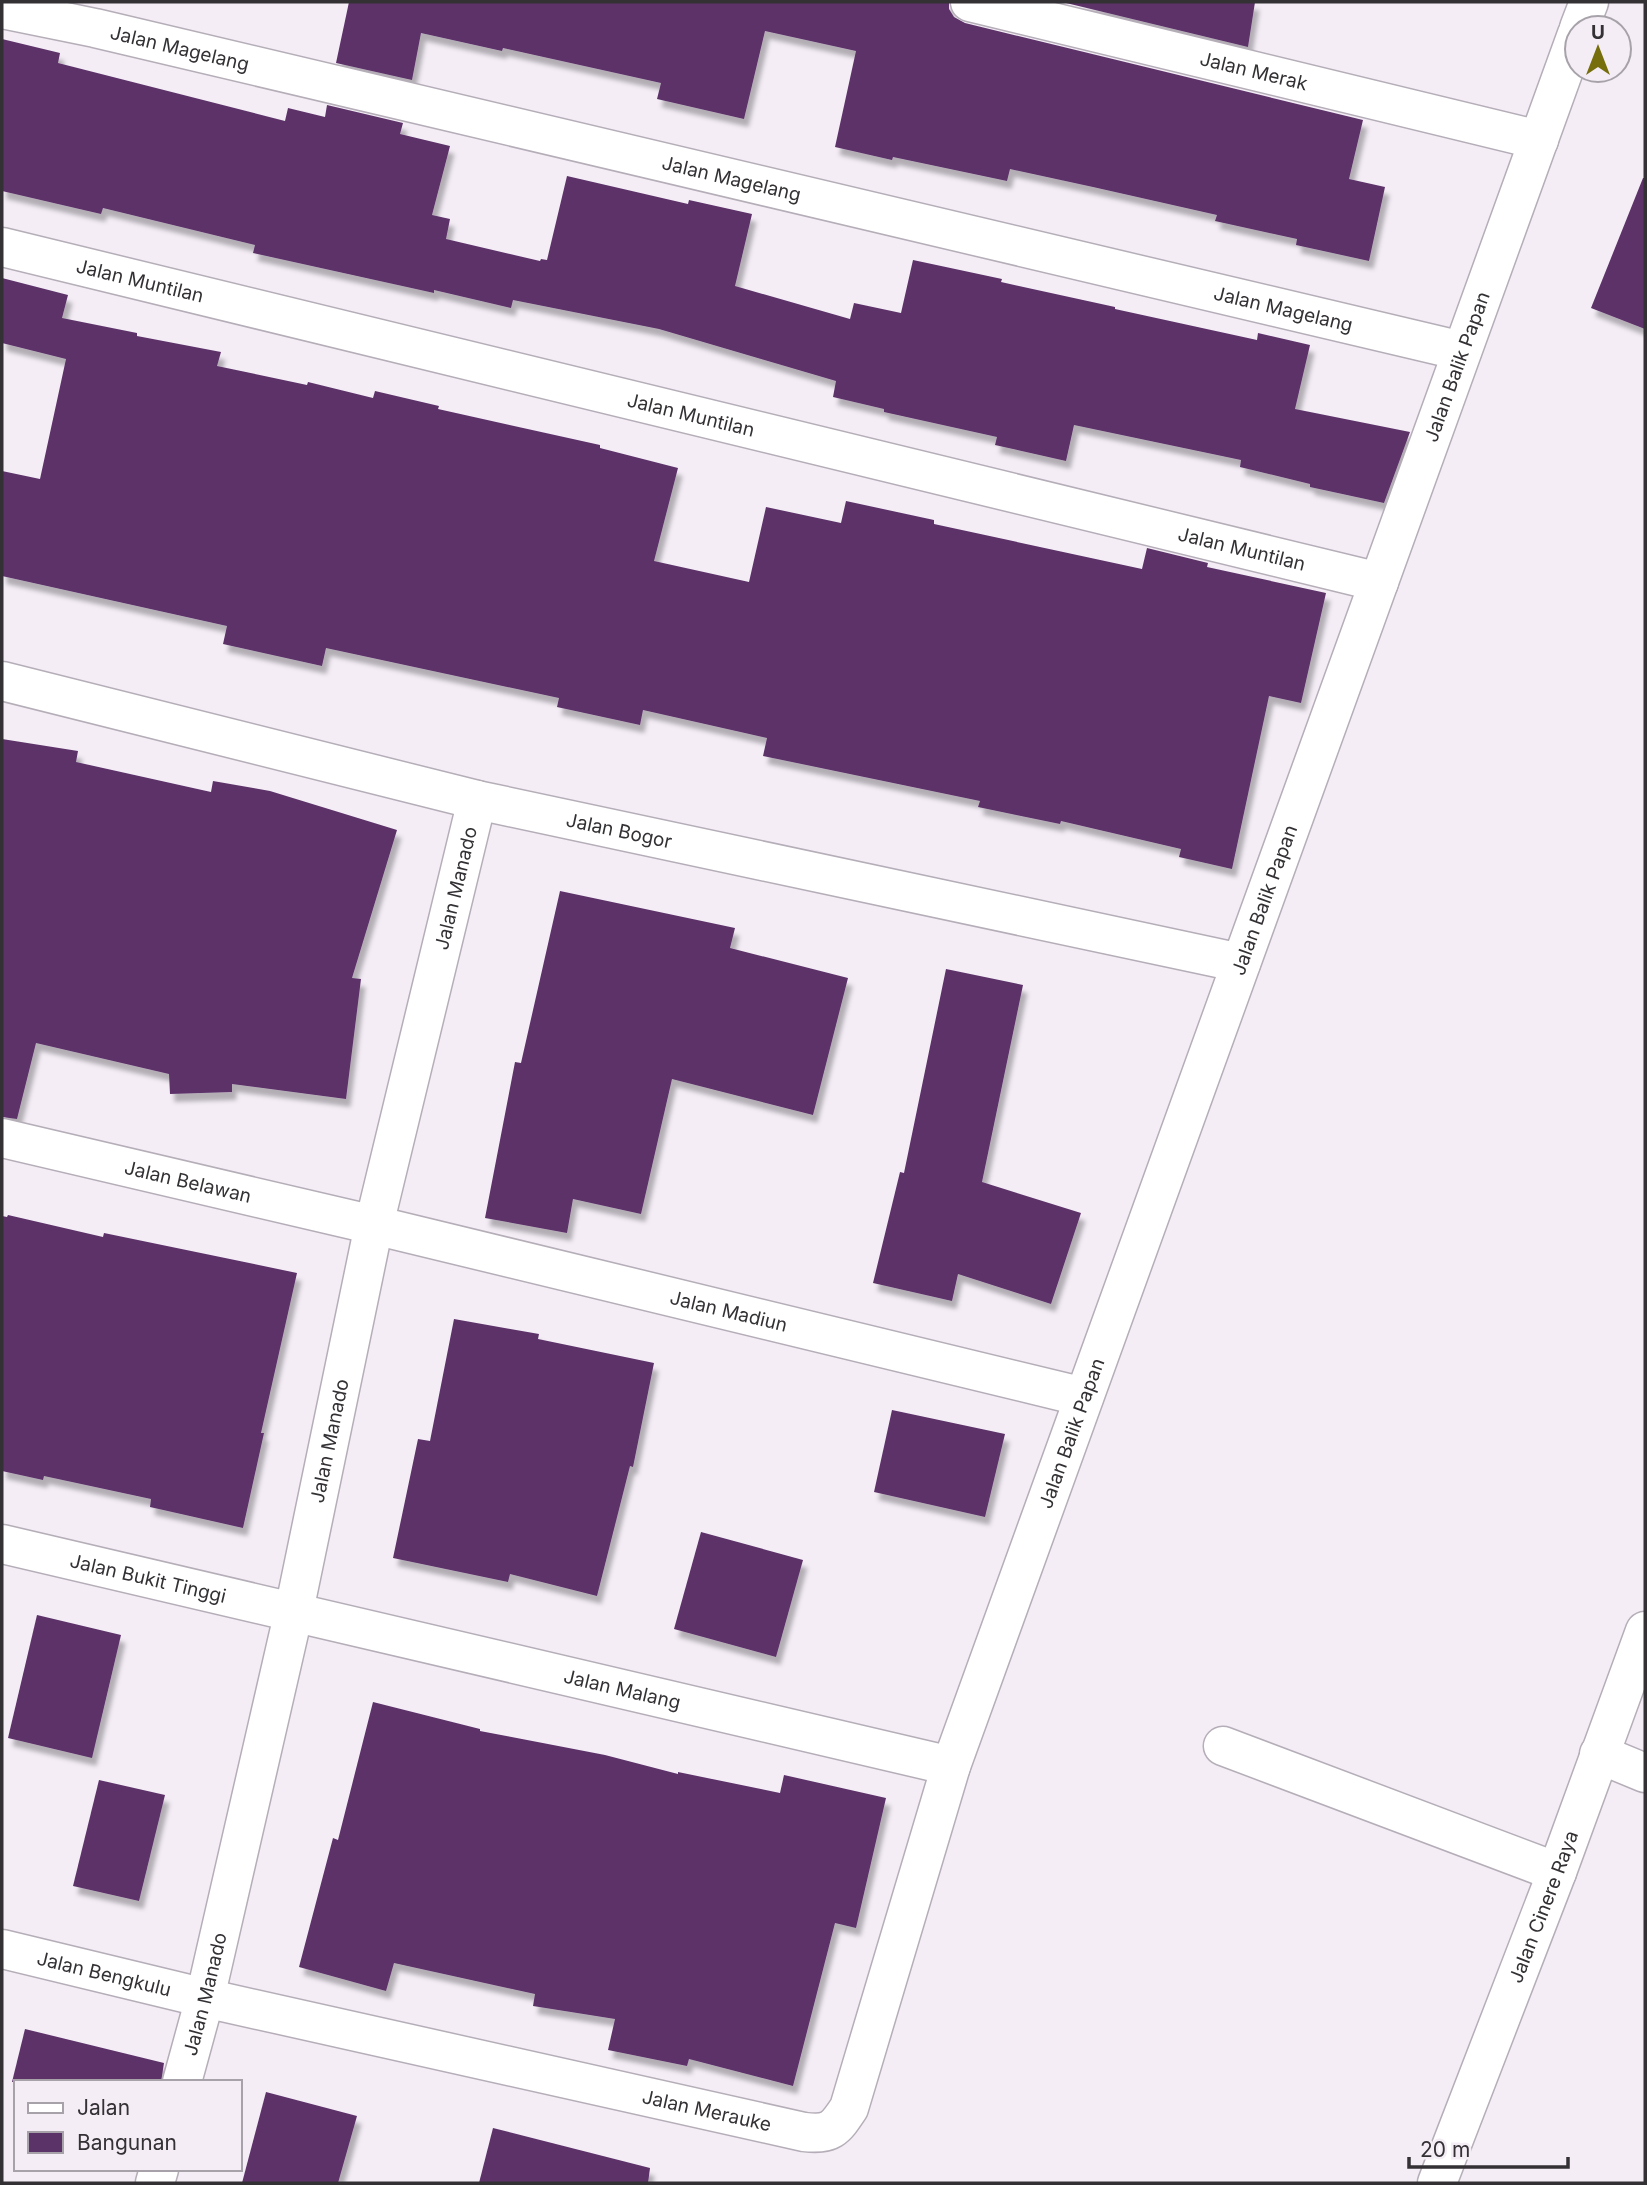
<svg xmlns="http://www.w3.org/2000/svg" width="1647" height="2185" font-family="Inter,sans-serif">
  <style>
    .building { fill: #5c3369; filter: url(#shadow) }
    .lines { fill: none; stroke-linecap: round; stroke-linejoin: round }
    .minor-casing { stroke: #b5aeb8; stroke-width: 41 }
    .major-casing { stroke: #b5aeb8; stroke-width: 41 }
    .minor { stroke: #fff; stroke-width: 38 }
    .major { stroke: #fff; stroke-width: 38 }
    .labels { text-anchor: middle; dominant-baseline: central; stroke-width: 7; stroke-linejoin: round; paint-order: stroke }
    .street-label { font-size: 19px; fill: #343135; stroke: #f4edf6 }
  </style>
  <defs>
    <filter id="shadow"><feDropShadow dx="4.5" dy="8" stdDeviation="2" flood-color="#0004"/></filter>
  </defs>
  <rect width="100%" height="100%" fill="#f4edf6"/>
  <g class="building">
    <path d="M349,2H949V9L954,17L965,23L1363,120L1349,179L1385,187L1369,261L1296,245L1297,239L1215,221L1217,215L1093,187L1010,169L1007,181L893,157L892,160L835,147L856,51L765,31L744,119L657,99L661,83L503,48L502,51L421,33L412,80L336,63Z"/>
    <path d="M1062,2H1255L1248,47Z"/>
    <path d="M2,39L60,53L58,63L285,121L288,108L325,117L327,105L403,123L400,134L450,146L432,215L450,219L446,239L540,261L541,259L547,260L567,176L688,204L689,200L752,214L735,286L850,319L854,303L901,313L913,260L1002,279L1001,282L1115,307V309L1257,340L1258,333L1310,345L1295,409L1410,432L1384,503L1310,487V484L1240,467L1241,460L1074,425L1066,461L995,445L997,437L884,412V409L833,397L836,381L659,329L513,300L511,308L434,290V293L253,253L255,245L103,208L101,214L2,191Z"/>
    <path d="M1643,178H1645V329L1591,308Z"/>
    <path d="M2,278L68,295L62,318L137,333V336L221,352L217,366L307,385L308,382L373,398L375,391L439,406L438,409L600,445V448L678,468L654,561L749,582L766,507L841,523L846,501L934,520V524L1142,569L1147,548L1208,563L1207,567L1326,593L1301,703L1269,696L1232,869L1179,857L1181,849L1061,821L1060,824L978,807L980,801L763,756L767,738L643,710L640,725L557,707L559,698L326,648L322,666L223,644L227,626L2,576V471L40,479L66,359L2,343Z"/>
    <path d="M2,739L78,751L76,762L211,792L213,781L270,791L397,830L352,978L361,979L346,1099L232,1084V1092L170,1094L169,1074L36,1043L17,1119L2,1117Z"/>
    <path d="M560,891L735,928L730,948L848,978L813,1115L672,1079L641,1214L573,1199L567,1233L485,1218L515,1062L521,1063Z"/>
    <path d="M946,969L1023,985L982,1182L1081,1213L1051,1304L958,1274L952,1301L873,1283L900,1172L904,1173Z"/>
    <path d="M8,1215L103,1237L104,1233L297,1273L261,1433H264L243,1528L150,1507L151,1499L44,1476L43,1480L2,1471V1216L7,1217Z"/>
    <path d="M454,1319L539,1334L538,1339L654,1363L633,1467L630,1466L597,1596L510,1574L508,1582L393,1558L418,1439L430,1441Z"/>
    <path d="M892,1410L1005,1434L985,1517L874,1492Z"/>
    <path d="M701,1532L803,1560L776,1657L674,1629Z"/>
    <path d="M37,1615L121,1635L92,1758L8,1738Z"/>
    <path d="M373,1702L480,1729V1731L605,1755L678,1774V1772L780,1793L784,1775L886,1798L856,1928L835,1923L793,2086L689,2059L687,2066L608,2050L615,2019L533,2006L535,1994L394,1963L386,1991L299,1967L333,1838L338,1840Z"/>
    <path d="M99,1780L165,1795L139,1901L73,1886Z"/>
    <path d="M25,2029L164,2063L161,2082H12Z"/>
    <path d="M266,2092L357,2116L338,2183H242Z"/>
    <path d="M493,2128L650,2168L648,2183H479Z"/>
  </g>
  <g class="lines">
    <defs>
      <g id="minor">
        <path id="s1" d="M970,2L1539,140"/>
        <path id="s2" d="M2,9L95,28L1462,351"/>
        <path d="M1579,28L1589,2"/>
        <path id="s3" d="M2,247L1379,582"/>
        <path id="s4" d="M2,681L477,800L1241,963"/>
        <path id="s5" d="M2,1138L374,1225L1084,1397"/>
        <path id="s6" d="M2,1544L951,1766"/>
        <path d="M1223,1746L1557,1872"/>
        <path d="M1599,1754L1645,1773"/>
        <path id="s7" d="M2,1949L205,1998L804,2132C831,2135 835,2129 849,2108L951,1766L1577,34"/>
        <path id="s8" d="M182,2082L205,1998L294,1611L374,1225L477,800"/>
        <path d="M155,2183L159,2169"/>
      </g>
      <g id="major">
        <path id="s9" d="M1437,2183L1557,1872L1645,1631"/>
      </g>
    </defs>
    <use href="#minor" class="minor-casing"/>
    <use href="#major" class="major-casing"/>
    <use href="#minor" class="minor"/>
    <use href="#major" class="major"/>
  </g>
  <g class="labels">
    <g class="street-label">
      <text stroke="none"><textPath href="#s2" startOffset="182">Jalan Magelang</textPath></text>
      <text stroke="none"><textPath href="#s1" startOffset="292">Jalan Merak</textPath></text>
      <text stroke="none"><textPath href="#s2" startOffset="749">Jalan Magelang</textPath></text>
      <text stroke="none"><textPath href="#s3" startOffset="142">Jalan Muntilan</textPath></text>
      <text stroke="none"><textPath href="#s2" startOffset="1316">Jalan Magelang</textPath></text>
      <text stroke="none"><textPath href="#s7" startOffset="2723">Jalan Balik Papan</textPath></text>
      <text stroke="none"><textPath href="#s3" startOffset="709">Jalan Muntilan</textPath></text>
      <text stroke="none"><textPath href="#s3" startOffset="1276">Jalan Muntilan</textPath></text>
      <text stroke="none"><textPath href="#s4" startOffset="635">Jalan Bogor</textPath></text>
      <text stroke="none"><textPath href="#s8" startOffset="1225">Jalan Manado</textPath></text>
      <text stroke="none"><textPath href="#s7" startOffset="2156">Jalan Balik Papan</textPath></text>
      <text stroke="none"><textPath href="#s5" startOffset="191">Jalan Belawan</textPath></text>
      <text stroke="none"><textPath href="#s5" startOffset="747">Jalan Madiun</textPath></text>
      <text stroke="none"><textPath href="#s7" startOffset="1589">Jalan Balik Papan</textPath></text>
      <text stroke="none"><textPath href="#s8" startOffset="658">Jalan Manado</textPath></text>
      <text stroke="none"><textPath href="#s6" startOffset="150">Jalan Bukit Tinggi</textPath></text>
      <text stroke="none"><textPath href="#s6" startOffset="637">Jalan Malang</textPath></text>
      <text stroke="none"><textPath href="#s9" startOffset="296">Jalan Cinere Raya</textPath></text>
      <text stroke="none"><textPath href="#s7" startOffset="105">Jalan Bengkulu</textPath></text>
      <text stroke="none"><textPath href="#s8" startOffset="91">Jalan Manado</textPath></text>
      <text stroke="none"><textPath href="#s7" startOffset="723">Jalan Merauke</textPath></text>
    </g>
  </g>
  <rect width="1647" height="2185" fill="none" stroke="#343135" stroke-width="7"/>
  <rect x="14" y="2080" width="228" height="91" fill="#f4edf6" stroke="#a7a2a9" stroke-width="2"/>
  <rect x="28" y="2103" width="35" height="10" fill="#ffffff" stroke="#a7a2a9" stroke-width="2"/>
  <text x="77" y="2115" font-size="21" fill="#343135">Jalan</text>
  <rect x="28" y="2132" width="35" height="21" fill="#5c3369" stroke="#a7a2a9" stroke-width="2"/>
  <text x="77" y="2150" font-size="21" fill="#343135">Bangunan</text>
  <g transform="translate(1598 49)"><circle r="33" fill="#f4edf6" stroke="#a7a2a9" stroke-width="2"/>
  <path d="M0-5L12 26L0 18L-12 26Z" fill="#766e0d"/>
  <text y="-10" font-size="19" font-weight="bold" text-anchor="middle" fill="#343135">U</text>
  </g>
  <path d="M1409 2157v10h159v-10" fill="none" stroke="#343135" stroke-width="3.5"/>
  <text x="1420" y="2157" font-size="21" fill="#343135" stroke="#f4edf6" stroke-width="5" paint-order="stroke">20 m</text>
</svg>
